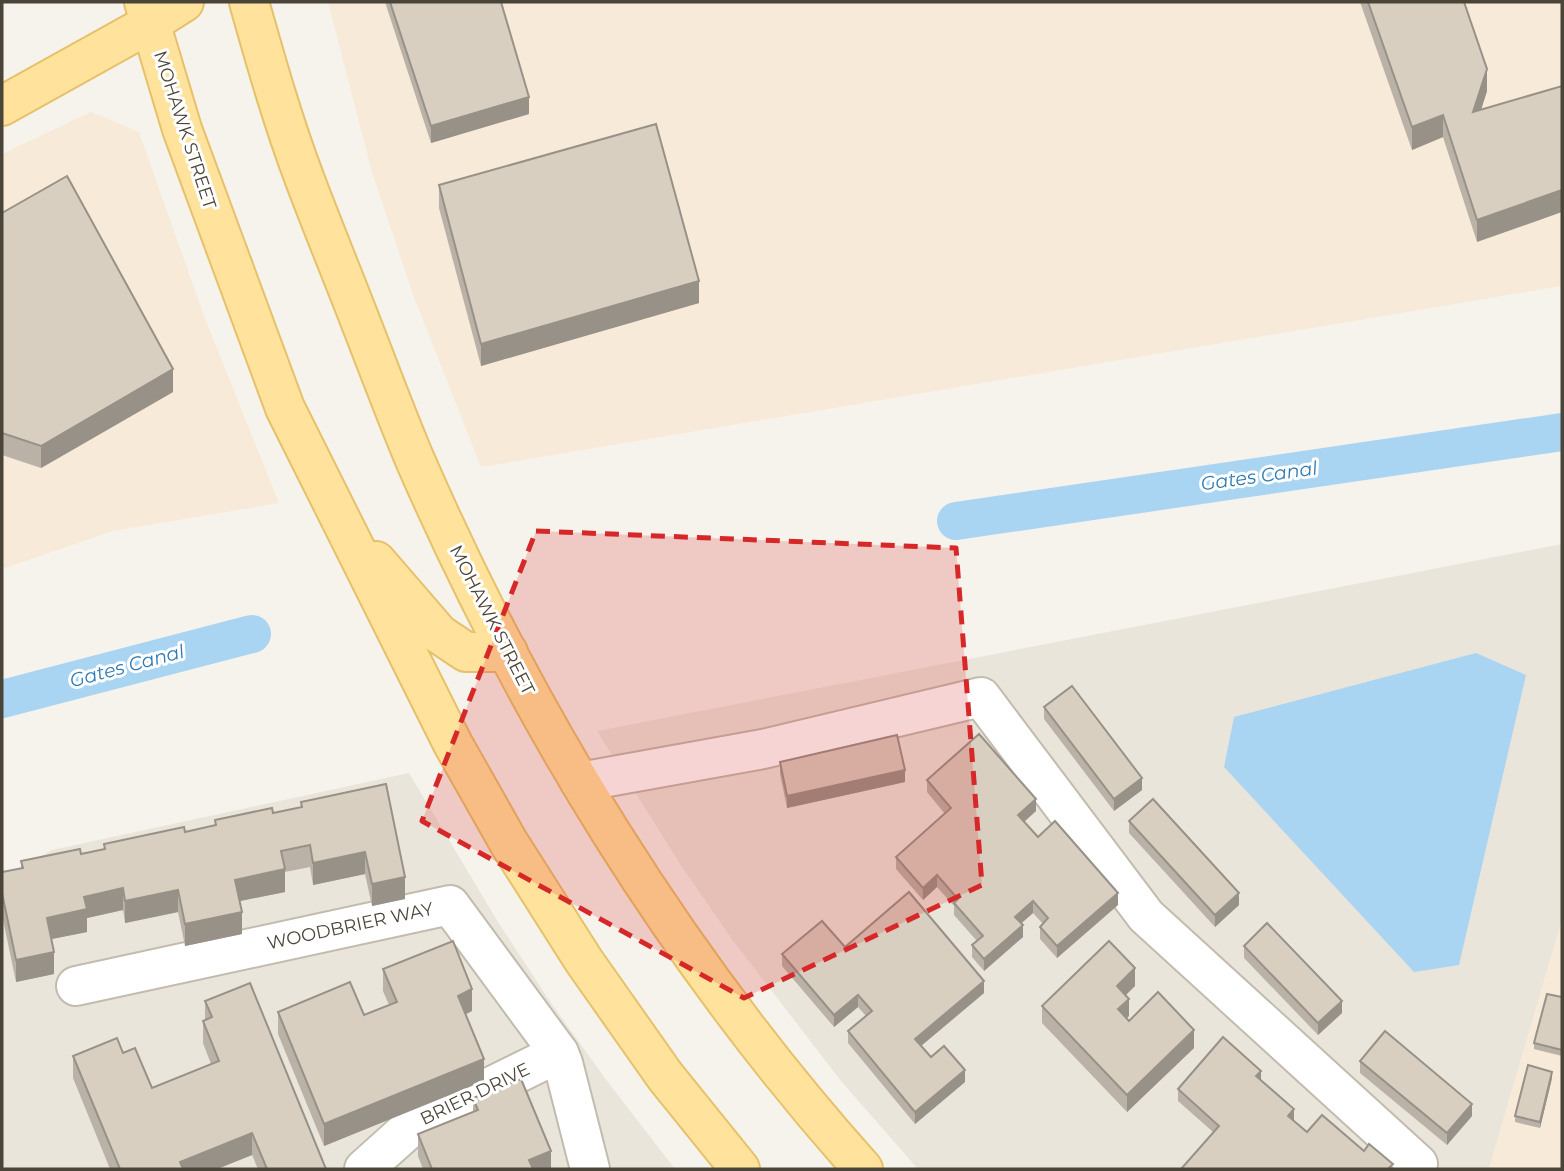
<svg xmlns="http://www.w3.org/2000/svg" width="1564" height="1171" font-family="Montserrat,sans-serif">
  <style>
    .residential { fill: #eae5da }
    .commercial { fill: #f7ead8 }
    .water { fill: #a9d4f2 }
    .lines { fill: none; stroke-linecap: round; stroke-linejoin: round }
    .canal { stroke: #a9d4f2; stroke-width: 38 }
    .minor-casing { stroke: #c2bbae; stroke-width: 42 }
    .major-casing { stroke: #e6c16a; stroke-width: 42 }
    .minor { stroke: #fff; stroke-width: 38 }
    .major { stroke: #ffe39c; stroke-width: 38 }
    .wall { fill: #bab2a6 }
    .shaded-wall { fill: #979187 }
    .building { fill: #d8cfc1; stroke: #979187; stroke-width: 2 }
    .marked { fill: #d62828; fill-opacity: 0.2; stroke: #d62828; stroke-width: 5; stroke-dasharray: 14 9; stroke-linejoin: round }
    .labels { text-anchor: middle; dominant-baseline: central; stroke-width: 6; stroke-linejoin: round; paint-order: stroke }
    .street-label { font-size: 18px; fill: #4b4439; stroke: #fff }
    .water-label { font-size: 19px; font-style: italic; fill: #2e7ab2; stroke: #fff }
  </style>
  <rect width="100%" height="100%" fill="#f6f3ec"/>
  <g class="residential">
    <path d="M1562,544V920L1489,1169H918L841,1081L731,938L680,864L597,731Z"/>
    <path d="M409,773L498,922L551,1003L607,1081L675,1169H2V878L52,850Z"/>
  </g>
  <g class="commercial">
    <path d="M328,2H1562V286L481,467L415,300L372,172Z"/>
    <path d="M91,112L139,132L204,316L279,503L113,531L2,569V154Z"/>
    <path d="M1562,920V1169H1489Z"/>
  </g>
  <path class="water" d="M1476,653L1526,675L1459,965L1414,972L1224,767L1234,717Z"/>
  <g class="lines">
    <g class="canal">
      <path d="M956,521L1562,432"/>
      <path d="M2,699L252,634"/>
    </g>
    <defs>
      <g id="minor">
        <path d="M580,782L763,749L981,697L1146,916L1418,1164L1416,1169"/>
        <path d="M76,986L450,905L559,1053L563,1063L590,1169"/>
        <path d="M364,1169L413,1125L559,1053"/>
      </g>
      <g id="major">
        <path d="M144,2L182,129L285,408L453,744L509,843L584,961L665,1076L740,1169"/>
        <path d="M249,2C266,62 283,122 305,180C323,228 343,276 361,323C379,369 396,415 415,460C527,717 676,960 863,1169"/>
        <path d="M2,106L151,23L184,2"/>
        <path d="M376,561L439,634L466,652H508"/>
      </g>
    </defs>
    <use href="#minor" class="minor-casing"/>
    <use href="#major" class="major-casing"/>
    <use href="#minor" class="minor"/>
    <use href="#major" class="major"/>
  </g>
  <g class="wall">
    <path d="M385,2H501L529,114L431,143Z"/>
    <path d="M1360,2H1464L1487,91L1481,110L1477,242L1443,137L1412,150Z"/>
    <path d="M439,185L699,303L481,366L439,208Z"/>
    <path d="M2,213L173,392L41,468L2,455Z"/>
    <path d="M1044,707L1142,790L1114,811L1044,719Z"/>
    <path d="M780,762L905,782L787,808L780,774Z"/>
    <path d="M927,780L1036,811L1024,822L1038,837L1118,905L1057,958L1040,939V927L1043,924L1033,913L1021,923L1023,937L984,971L972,957V945L977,941L954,915V906L937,887L923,900L896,869V857L945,814L927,792Z"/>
    <path d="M386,784L405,899L372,906L365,874L313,885L310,867L285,872V892L240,901L242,934L185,946L178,912L125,923L123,910L87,918V932L51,939L54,974L16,982L2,915V872L21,868V861L81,854L104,849V844L185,832L215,825V820L273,813L301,807V802Z"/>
    <path d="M1129,821L1239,905L1215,927L1129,833Z"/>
    <path d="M1244,946L1342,1013L1318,1035L1244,958Z"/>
    <path d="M845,947L984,993L921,1046L931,1057L965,1082L915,1124L848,1043V1031L866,1016L858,1007L834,1027L782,966V954Z"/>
    <path d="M383,969L472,1011L466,1014L484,1081L324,1146L278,1034V1012L364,1015L389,1005L383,991Z"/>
    <path d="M1135,986L1125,995L1129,1016L1127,1018L1129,1021L1194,1048L1127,1112L1042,1023V1006Z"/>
    <path d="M1562,997V1056L1534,1049V1043Z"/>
    <path d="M205,1001L326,1169H258L252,1155L217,1169H110L73,1078V1056L123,1053L152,1088L211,1064L203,1043V1021L205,1020Z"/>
    <path d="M1360,1061L1472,1116L1447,1145L1360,1073Z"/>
    <path d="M1552,1078L1540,1128L1515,1122V1116Z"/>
    <path d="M1261,1080L1294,1121L1307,1132L1364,1151L1393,1169L1213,1132L1178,1101V1089Z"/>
    <path d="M473,1098L551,1169H423L418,1156V1134L473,1112Z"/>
  </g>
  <g class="shaded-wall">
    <path d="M1487,69V91L1473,135V112Z"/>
    <path d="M529,97V114L431,143V126Z"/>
    <path d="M1443,115V137L1412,150V127Z"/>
    <path d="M1562,190V212L1477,242V220Z"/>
    <path d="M699,281V303L481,366V344Z"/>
    <path d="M173,369V392L41,468V446Z"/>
    <path d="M905,770V782L787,808V796Z"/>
    <path d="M1142,778V790L1114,811V799Z"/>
    <path d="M1036,799V811L1018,827V815Z"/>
    <path d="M365,852V874L313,885V863Z"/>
    <path d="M285,869V892L235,902V880Z"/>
    <path d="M937,875V887L923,900V888Z"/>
    <path d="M405,877V899L372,906V884Z"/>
    <path d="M123,888V910L87,918V932L47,940V918L84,897Z"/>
    <path d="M178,890V912L125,923V901Z"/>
    <path d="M1118,893V905L1057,958V946Z"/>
    <path d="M1239,893V905L1215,927V915Z"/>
    <path d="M1033,901V913L1015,929V917Z"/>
    <path d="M242,912V934L185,946V924Z"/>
    <path d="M1023,925V937L984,971V959Z"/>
    <path d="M54,952V974L16,982V960Z"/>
    <path d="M1135,968V986L1117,1004V986Z"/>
    <path d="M984,981V993L915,1051V1039Z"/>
    <path d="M472,989V1011L458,1018V996Z"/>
    <path d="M858,995V1007L834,1027V1015Z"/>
    <path d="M1129,999V1016L1118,1026V1009Z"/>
    <path d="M1342,1001V1013L1318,1035V1023Z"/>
    <path d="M1194,1030V1048L1127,1112V1095Z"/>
    <path d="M484,1059V1081L324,1146V1124Z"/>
    <path d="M965,1070V1082L915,1124V1112Z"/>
    <path d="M1261,1071V1083L1256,1076Z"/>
    <path d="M1552,1072V1078L1540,1128V1122Z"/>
    <path d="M1472,1104V1116L1447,1145V1133Z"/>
    <path d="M1294,1109V1121L1288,1116Z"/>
    <path d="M252,1133V1155L217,1169H180V1162Z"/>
    <path d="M551,1151V1169H529V1160Z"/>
  </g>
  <g class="building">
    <path d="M390,2H501L529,97L431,126Z"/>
    <path d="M1368,2H1464L1487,69L1473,112L1562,86V190L1477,220L1443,115L1412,127Z"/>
    <path d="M656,124L699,281L481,344L439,185Z"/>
    <path d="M67,176L173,369L41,446L2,433V213Z"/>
    <path d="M1072,686L1142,778L1114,799L1044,707Z"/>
    <path d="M979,734L1036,799L1018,815L1038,837L1055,821L1118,893L1057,946L1040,927L1048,918L1033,901L1015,917L1023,925L984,959L972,945L983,936L954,903L958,899L937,875L923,888L896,857L951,808L927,780Z"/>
    <path d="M897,735L905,770L787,796L780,762Z"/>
    <path d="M386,784L405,877L372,884L365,852L313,863L310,845L281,851L285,869L235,880L242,912L185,924L178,890L125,901L123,888L84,897L87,909L47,918L54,952L16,960L2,893V872L23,868L21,861L80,849L81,854L105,849L104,844L184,827L185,832L216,825L215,820L272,808L273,813L302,807L301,802Z"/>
    <path d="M1153,799L1239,893L1215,915L1129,821Z"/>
    <path d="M909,892L984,981L915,1039L931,1057L944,1046L965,1070L915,1112L848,1031L872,1011L858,995L834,1015L782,954L822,921L845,947Z"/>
    <path d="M1267,923L1342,1001L1318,1023L1244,946Z"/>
    <path d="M453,941L472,989L458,996L484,1059L324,1124L278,1012L350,982L364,1015L397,1002L383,969Z"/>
    <path d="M1109,941L1135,968L1117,986L1129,999L1118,1009L1129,1021L1158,992L1194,1030L1127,1095L1042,1006Z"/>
    <path d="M250,983L326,1169H267L252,1133L180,1162L183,1169H120L73,1056L117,1038L123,1053L135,1048L152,1088L219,1061L203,1021L212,1017L205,1001Z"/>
    <path d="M1547,994L1562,997V1050L1534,1043Z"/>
    <path d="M1385,1031L1472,1104L1447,1133L1360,1061Z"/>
    <path d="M1223,1037L1261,1071L1256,1076L1294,1109L1288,1116L1307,1132L1322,1115L1364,1151L1369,1144L1393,1164L1388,1169H1181L1219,1126L1178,1089Z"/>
    <path d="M1528,1065L1552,1072L1540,1122L1515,1116Z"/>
    <path d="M521,1079L551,1151L529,1160L533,1169H432L418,1134L478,1110L473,1098Z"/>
  </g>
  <path class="marked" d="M536,531L956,548L982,885L744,998L422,821Z"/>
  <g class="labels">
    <g class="street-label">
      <text transform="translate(185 130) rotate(72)">MOHAWK STREET</text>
      <text transform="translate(492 620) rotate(63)">MOHAWK STREET</text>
      <text transform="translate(350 926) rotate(-12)">WOODBRIER WAY</text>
      <text transform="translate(475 1094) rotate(-26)">BRIER DRIVE</text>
    </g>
    <g class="water-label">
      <text transform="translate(1259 476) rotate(-8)">Gates Canal</text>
      <text transform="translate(127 666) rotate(-15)">Gates Canal</text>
    </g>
  </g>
  <rect width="1564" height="1171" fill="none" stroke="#4b4439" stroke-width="7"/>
</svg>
